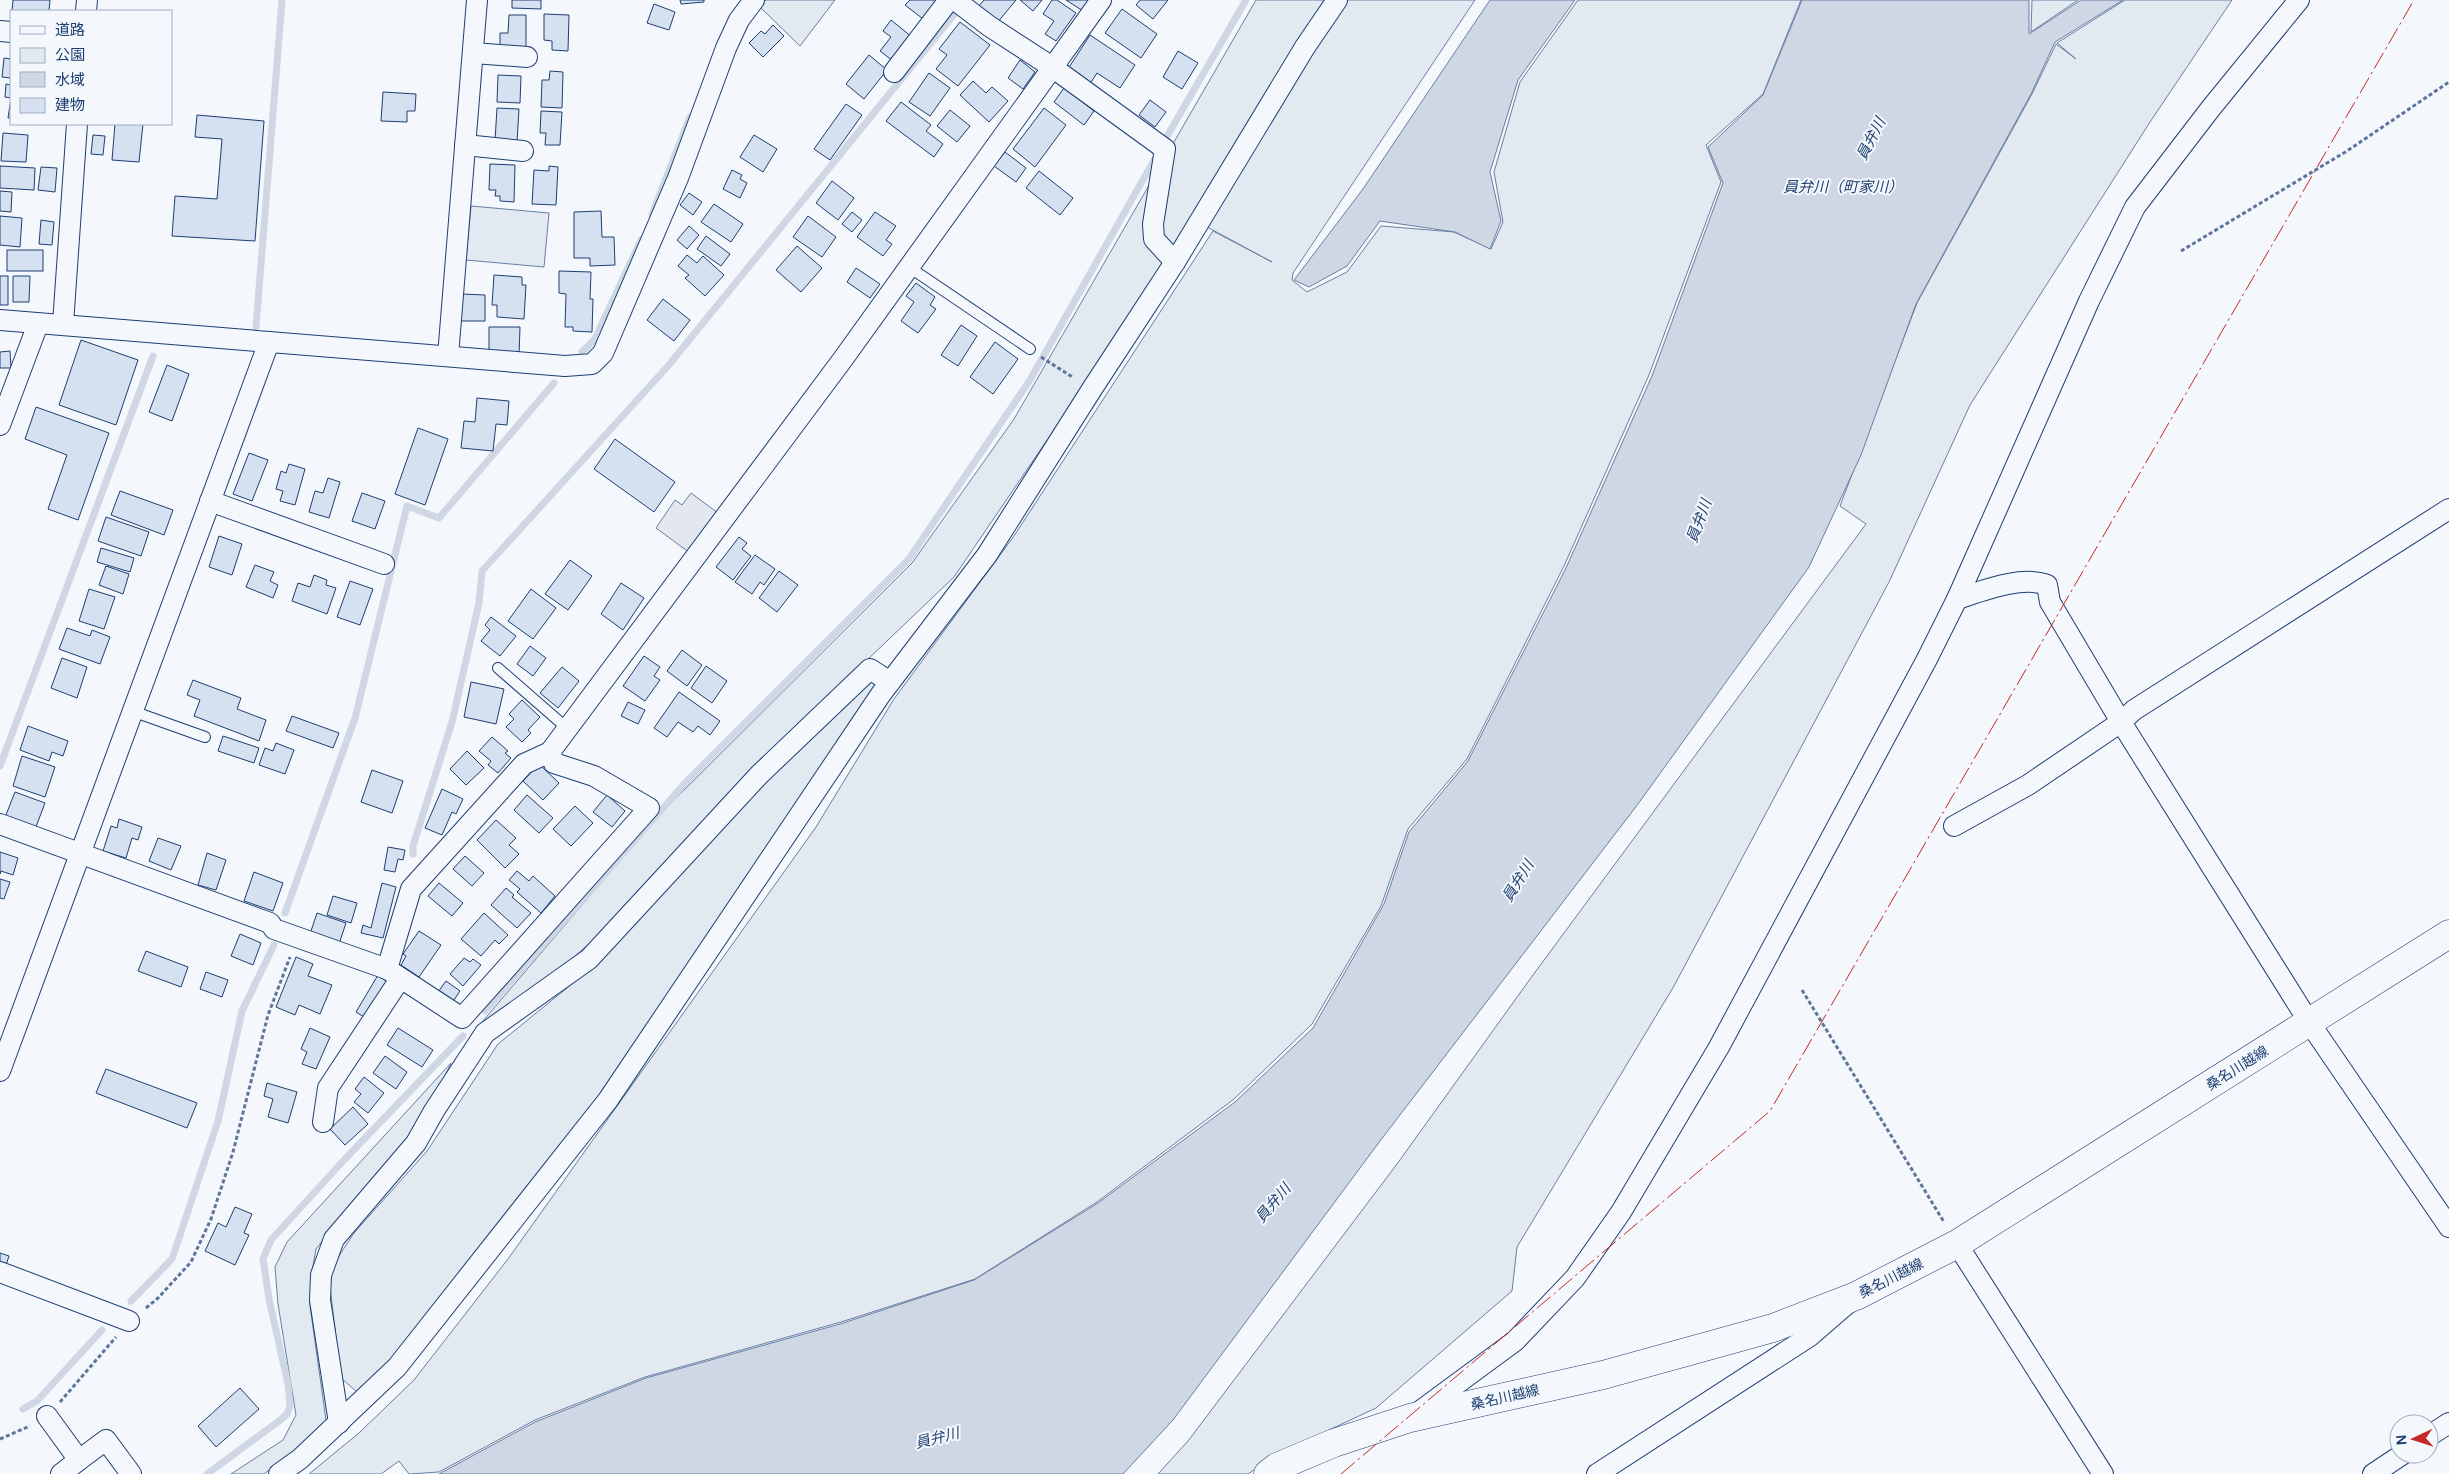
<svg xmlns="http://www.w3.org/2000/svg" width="2449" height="1474" font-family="'DM Sans','Noto Sans JP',sans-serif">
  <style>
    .green { fill: #e3e9f0; stroke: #687fa3 }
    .parking { fill: #e3e8f0; stroke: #687fa3 }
    .water { fill: #cfd7e4; stroke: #687fa3 }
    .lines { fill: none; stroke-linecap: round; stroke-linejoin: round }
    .stream { stroke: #cfd7e4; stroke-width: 7 }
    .building { fill: #d5e0f0; stroke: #1d3f73 }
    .service-casing { stroke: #1d3f73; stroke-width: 12 }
    .minor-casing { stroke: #1d3f73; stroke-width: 22 }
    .secondary-casing { stroke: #1d3f73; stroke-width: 29 }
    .path { stroke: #5e769c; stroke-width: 3; stroke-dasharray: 4 2.5; stroke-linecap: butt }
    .service { stroke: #f4f7fb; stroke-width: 10 }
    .minor { stroke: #f4f7fb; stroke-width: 20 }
    .secondary { stroke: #f4f7fb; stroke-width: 28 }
    .power { stroke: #c62828; stroke-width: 1; stroke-dasharray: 18 4 2.5 4; stroke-linecap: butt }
    .labels { text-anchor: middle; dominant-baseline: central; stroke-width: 4; stroke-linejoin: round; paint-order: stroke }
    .street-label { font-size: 14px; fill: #1d3f73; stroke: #f4f7fb }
    .water-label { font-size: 15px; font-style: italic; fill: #1d3f73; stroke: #f4f7fb }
  </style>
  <rect width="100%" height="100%" fill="#f4f7fb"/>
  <g class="green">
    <path d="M766,0H835L800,46L759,6Z"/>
    <path d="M1256,0H1475L1293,273L1292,280L1307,292L1347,272L1381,226L1454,232L1491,249L1503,222L1494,172L1520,82L1578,0H1801L1763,94L1706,145L1721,182L1649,375L1564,566L1467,759L1408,829L1381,906L1312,1024L1234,1099L1097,1202L975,1279L841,1322L645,1377L535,1420L439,1472L409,1474L399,1461L381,1474H309L359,1433L414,1380L508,1259L816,827L894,699L1014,536L1213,231L1272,262L1196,221L954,577L843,683L604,931L506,1016L482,1022L659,815L912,563L1014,419Z"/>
    <path d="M2032,0H2078L2031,32Z"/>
    <path d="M2125,0H2232L2150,122L1970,405L1889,582L1674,986L1517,1247L1512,1291L1376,1408L1280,1453L1248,1474H1158L1188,1441L1397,1164L1533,975L1866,524L1840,506L1917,303L2032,94L2056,44L2076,59L2057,43Z"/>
    <path d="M471,206L549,213L544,267L466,260Z"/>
    <path d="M869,676L883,683L752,868L604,1089L391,1362L357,1392L341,1378L330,1287L333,1265L354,1233L427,1151L498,1044L599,962L738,806Z"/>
    <path d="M451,1063L418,1134L357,1197L316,1249L311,1277L310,1306L326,1420L312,1437L264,1474H231L283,1440L296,1415L278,1304L275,1267L287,1242Z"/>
  </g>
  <path class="parking" d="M691,493L718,513L690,553L656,528L675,500L682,505Z"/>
  <g class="water">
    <path d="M1490,0H1575L1518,80L1490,172L1501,221L1490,249L1455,232L1380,221L1347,266L1309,287L1294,280L1363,189Z"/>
    <path d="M1802,0H2029V34L2081,0H2123L2055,42L2031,94L1916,304L1861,455L1809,567L1638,804L1380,1141L1173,1420L1123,1474H439L535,1422L646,1378L840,1324L974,1280L1098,1203L1235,1102L1313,1028L1384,904L1409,832L1468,761L1566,568L1652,376L1723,183L1708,147L1763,95Z"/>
  </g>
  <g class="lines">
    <g class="stream">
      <path d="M1162,145L1246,0"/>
      <path d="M652,214L690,117"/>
      <path d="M256,327L282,0"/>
      <path d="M582,352L595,339L641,240"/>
      <path d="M0,766L153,356"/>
      <path d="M413,854V846L452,722L479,603L482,571L668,366L956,12"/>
      <path d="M285,913L355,718L407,506L439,518L554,383"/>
      <path d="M485,1011L686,782L909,559L1030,380L1157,155"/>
      <path d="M131,1301L172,1259L218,1121L242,1011L274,945"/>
      <path d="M23,1409L37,1401L102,1330"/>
      <path d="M207,1474L279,1421L287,1414L290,1406L288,1384L269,1299L263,1259L271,1240L344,1160L463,1036"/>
    </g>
  </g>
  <g class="building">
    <path d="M13,0H50L49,11H12Z"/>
    <path d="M512,0H541V9L512,8Z"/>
    <path d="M680,0H704V2L681,4Z"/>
    <path d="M910,0H937L923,19L905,5Z"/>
    <path d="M984,0H1016L997,23L978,7Z"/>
    <path d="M1020,0H1042L1033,11Z"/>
    <path d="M1052,0H1057L1076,13L1056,41L1045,34L1054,21L1043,14Z"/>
    <path d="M1066,0H1089L1083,11Z"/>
    <path d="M1140,0H1168L1153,19L1136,5Z"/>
    <path d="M654,4L675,12L669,30L647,23Z"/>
    <path d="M1122,9L1157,34L1141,58L1105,33Z"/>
    <path d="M544,14L569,15L568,51L552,50V41L544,40Z"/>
    <path d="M509,15H526V51L500,50V33H508Z"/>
    <path d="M891,20L912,37L893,61L880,51L891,37L883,31Z"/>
    <path d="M960,22L990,45L958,86L936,69L947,55L939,49Z"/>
    <path d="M773,25L784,36L763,57L749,43L761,31L765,34Z"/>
    <path d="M1090,35L1135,65L1120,88L1097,73L1088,87L1066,72Z"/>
    <path d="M1178,51L1198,63L1182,89L1163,77Z"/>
    <path d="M869,55L887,70L864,99L846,84Z"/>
    <path d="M4,58L11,59V78L2,77Z"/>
    <path d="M1020,60L1035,72L1023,89L1008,78Z"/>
    <path d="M550,71L563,72L562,108L541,107L542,80H549Z"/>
    <path d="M929,73L950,88L930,116L909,102Z"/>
    <path d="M498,75L521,76L520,103L497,102Z"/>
    <path d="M973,81L986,93L992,87L1008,101L989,122L960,95Z"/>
    <path d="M6,84L11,85V118H8L11,98L5,97Z"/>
    <path d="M1064,88L1094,111L1084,125L1054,102Z"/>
    <path d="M383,92L416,94L415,111H407V122L381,121Z"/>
    <path d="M1150,100L1166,112L1155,127L1139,115Z"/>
    <path d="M901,102L931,125L926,131L943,144L934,157L886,121Z"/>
    <path d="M846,104L862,115L830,160L814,149Z"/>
    <path d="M497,108L519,109L517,142L495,141Z"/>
    <path d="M1044,108L1066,125L1035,167L1013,149Z"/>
    <path d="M950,110L970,126L957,142L937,126Z"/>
    <path d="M541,111L562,112L560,145H545L546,133H540Z"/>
    <path d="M197,115L264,121L255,241L172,236L175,196L217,199L222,139L195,137Z"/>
    <path d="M115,124H143L139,162L112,160Z"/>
    <path d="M3,133L28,135L26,162L1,161Z"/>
    <path d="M93,135L105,136L103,155L91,154Z"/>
    <path d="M754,135L777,149L763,172L740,157Z"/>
    <path d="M1005,152L1026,168L1016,182L994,166Z"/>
    <path d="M490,164L515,165L514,202L500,201V196H495L496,190H489Z"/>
    <path d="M0,166L35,168L34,190L0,188Z"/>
    <path d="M549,166L558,167L556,205L532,204L534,170L549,171Z"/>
    <path d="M41,167L57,168L55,192L38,190Z"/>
    <path d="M732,170L742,175L740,179L747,183L740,198L723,189Z"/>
    <path d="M1039,171L1073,198L1060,215L1026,188Z"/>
    <path d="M832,181L854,198L838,220L816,203Z"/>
    <path d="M0,191L12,192L11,212L0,211Z"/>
    <path d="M689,193L702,202L693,215L680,205Z"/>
    <path d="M714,204L743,224L731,242L701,222Z"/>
    <path d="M601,211L602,237H614L615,265L590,266V258H574V212Z"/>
    <path d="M852,212L862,220L852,232L842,224Z"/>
    <path d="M875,212L896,226L886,240L892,244L883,256L857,237Z"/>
    <path d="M0,216L22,218L20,247L0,245Z"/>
    <path d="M808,216L836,237L822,257L793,237Z"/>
    <path d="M41,220L54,222L52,245L39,244Z"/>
    <path d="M689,226L699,235L687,249L677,240Z"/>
    <path d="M706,236L730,254L721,266L697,249Z"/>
    <path d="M797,246L822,268L801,292L776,270Z"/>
    <rect x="7" y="250" width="36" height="21"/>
    <path d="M687,255L697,263L703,256L724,275L705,296L685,278L689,275L678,266Z"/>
    <path d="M856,268L880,284L870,298L847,282Z"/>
    <path d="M559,271L591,272L590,299H593L592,332L573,331V327H565L566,294L559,293Z"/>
    <path d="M494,275L522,277V285H526L524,319L497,317V305H492Z"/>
    <rect x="0" y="276" width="8" height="29"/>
    <path d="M13,276H30L29,302H13Z"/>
    <path d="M916,283L935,297L930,305L936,309L918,333L901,321L914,302L906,296Z"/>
    <path d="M462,294L485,295V321H461Z"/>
    <path d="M663,299L690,320L674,341L647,320Z"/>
    <path d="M961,325L977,336L958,366L941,355Z"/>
    <path d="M489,327H520L519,356H489Z"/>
    <path d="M81,340L138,360L116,425L59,405Z"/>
    <path d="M995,342L1018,359L993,394L970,377Z"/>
    <path d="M10,351L11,368H0V352Z"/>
    <path d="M167,365L189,374L172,421L149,412Z"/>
    <path d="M477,398L509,401L507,425L496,424L493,451L461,448L464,421L475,422Z"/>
    <path d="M36,407L109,433L78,520L48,509L67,455L25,439Z"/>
    <path d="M418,428L448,439L425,505L395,494Z"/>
    <path d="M615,439L675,482L654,512L594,469Z"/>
    <path d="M249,453L268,460L252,501L233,494Z"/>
    <path d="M289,464L305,469L295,505L280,501L283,491L276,489L281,471L286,473Z"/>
    <path d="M328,478L340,482L329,518L309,512L315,491L323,493Z"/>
    <path d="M120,491L173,510L164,535L111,515Z"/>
    <path d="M362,493L385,501L375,529L352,521Z"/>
    <path d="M106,517L149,532L141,556L98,541Z"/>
    <path d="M219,536L242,544L232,575L209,567Z"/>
    <path d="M739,537L747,543L742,549L751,556L733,580L716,567Z"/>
    <path d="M101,548L134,558L130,572L97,562Z"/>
    <path d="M755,555L775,569L764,585L760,582L752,594L735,582Z"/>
    <path d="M570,560L592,576L568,610L545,594Z"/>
    <path d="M255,565L274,572L270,581L278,585L273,598L246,587Z"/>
    <path d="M106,566L129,574L123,594L99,585Z"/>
    <path d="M779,571L798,585L777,612L759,598Z"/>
    <path d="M314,575L327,580L326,585L336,588L327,614L292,601L298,583L310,587Z"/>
    <path d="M350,581L373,589L360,625L337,617Z"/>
    <path d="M621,583L644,598L623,630L601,614Z"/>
    <path d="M89,589L115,597L104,629L79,621Z"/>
    <path d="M531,589L556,608L533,639L508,621Z"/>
    <path d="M491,617L516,636L500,656L481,641L490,630L485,625Z"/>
    <path d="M67,628L90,636L92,630L110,637L100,664L59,649Z"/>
    <path d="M530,646L546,658L533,676L517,664Z"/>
    <path d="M682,650L702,665L687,686L667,671Z"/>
    <path d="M644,656L660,667L654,676L660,680L645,701L623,686Z"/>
    <path d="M62,658L87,667L77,698L51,688Z"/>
    <path d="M706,666L727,681L712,703L691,688Z"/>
    <path d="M562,667L579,681L558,708L540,693Z"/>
    <path d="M193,680L241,698L237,709L266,720L259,741L194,716L200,700L187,695Z"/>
    <path d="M471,682L504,689L496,724L464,717Z"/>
    <path d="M679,692L720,721L710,735L698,726L693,732L678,722L667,737L654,728Z"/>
    <path d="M522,700L540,717L528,730L531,733L522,742L506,727L514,719L509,714Z"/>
    <path d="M628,702L645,710L638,724L621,716Z"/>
    <path d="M292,716L339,733L333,748L286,731Z"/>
    <path d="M28,726L68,741L63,756L52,752L49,761L20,750Z"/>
    <path d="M223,736L259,748L254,763L218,751Z"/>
    <path d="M492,737L508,751L505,753L511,758L498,773L488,765L491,761L479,751Z"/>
    <path d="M276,743L294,750L285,774L259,765L265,748L273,751Z"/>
    <path d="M467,751L484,768L466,785L450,769Z"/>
    <path d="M22,756L55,767L45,797L13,786Z"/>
    <path d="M539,764L559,783L543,800L523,781Z"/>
    <path d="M372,770L403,781L392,813L361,802Z"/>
    <path d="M442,789L463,799L456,814L452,812L442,835L425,828Z"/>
    <path d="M15,792L45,803L34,832L4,820Z"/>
    <path d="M527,795L553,818L539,833L514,810Z"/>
    <path d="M607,795L625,811L612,827L593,812Z"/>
    <path d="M575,806L593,823L571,846L553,829Z"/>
    <path d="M119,819L142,827L138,840L132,838L126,858L103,851L111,826L117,828Z"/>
    <path d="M496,820L516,838L509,845L519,854L505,868L477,840Z"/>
    <path d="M158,838L181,846L171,870L149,861Z"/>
    <path d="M388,847L405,850L403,860L398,859L395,872L384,870Z"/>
    <path d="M0,852L18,858L13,875L1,871L0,874Z"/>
    <path d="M207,853L226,860L216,890L198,885Z"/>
    <path d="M465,856L484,873L472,886L453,869Z"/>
    <path d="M517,871L529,881L533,876L555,896L541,913L517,892L520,889L509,880Z"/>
    <path d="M254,872L283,883L273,911L244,901Z"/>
    <path d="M0,879L10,882L4,899L0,898Z"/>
    <path d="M382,883L396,887L383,938L361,933L363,925L371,928Z"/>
    <path d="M439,883L463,903L452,916L428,896Z"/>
    <path d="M506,888L514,895L512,897L531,913L517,928L491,905Z"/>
    <path d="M333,896L357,903L351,923L327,915Z"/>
    <path d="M317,913L346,923L339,944L310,934Z"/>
    <path d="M484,913L508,935L499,944L495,940L481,956L461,939Z"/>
    <path d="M419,931L441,945L419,977L401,965L406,956L403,954Z"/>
    <path d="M240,934L261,943L253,965L231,956Z"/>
    <path d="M146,951L188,967L181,987L138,971Z"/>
    <path d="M296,957L313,964L308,976L332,985L320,1014L299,1005L295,1015L276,1007Z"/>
    <path d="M464,958L470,962L473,959L481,965L463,986L450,974Z"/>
    <path d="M206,972L228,980L222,997L200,989Z"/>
    <path d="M378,975L391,983L369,1020L356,1012Z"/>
    <path d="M446,981L460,991L450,1006L436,995Z"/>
    <path d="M310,1028L330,1037L316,1069L302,1064L307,1052L301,1049Z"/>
    <path d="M398,1028L433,1050L422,1067L387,1045Z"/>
    <path d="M385,1056L407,1072L396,1089L373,1073Z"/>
    <path d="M106,1069L197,1103L187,1128L96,1093Z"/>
    <path d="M364,1077L384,1093L368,1113L354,1102L361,1094L355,1089Z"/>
    <path d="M267,1083L297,1092L288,1123L268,1117L273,1099L264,1096Z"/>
    <path d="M353,1107L368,1124L345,1145L330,1129Z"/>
    <path d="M235,1207L252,1214L244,1233L249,1235L235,1265L205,1251L218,1223L226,1227Z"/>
    <path d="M0,1253L9,1256L4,1271L0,1270Z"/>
    <path d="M240,1388L259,1409L216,1447L198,1426Z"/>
  </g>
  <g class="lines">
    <defs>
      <g id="service">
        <path d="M909,267L1030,349"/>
        <path d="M498,668L568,729"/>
        <path d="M132,711L205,737"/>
      </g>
      <g id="minor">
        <path d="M955,0L989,26L1052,67L1165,149L1153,224L1154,239L1175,262"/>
        <path d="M86,11L87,0"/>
        <path d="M0,31L11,32"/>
        <path d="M473,53L527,57"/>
        <path d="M894,72L949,0"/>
        <path d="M465,145L523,151"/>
        <path d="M0,320L565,366L592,364L603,353L678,178L726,48L739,20L754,0"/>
        <path d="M63,324L77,124"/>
        <path d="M448,356L477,0"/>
        <path d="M0,425L38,324"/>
        <path d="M210,501L384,564"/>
        <path d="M1957,599C1982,591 2022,575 2047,585L2050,602L2121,722L2309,1022L2449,1227"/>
        <path d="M550,752L554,763L594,776L649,808L462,1018L387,969L411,889L524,764L550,752L843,359L1101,0"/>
        <path d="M0,824L270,923L274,929L387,969"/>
        <path d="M1954,826L2028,785L2121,722L2134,710L2449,509"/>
        <path d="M0,1071L269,342"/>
        <path d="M323,1122L328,1088L400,979"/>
        <path d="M1957,1244L2103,1474"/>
        <path d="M0,1272L129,1321"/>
        <path d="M1416,1414L1515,1341L1575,1278L1621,1212L1719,1047L1927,659L1957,599L2089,301L2135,207L2211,108L2299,0"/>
        <path d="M47,1416L79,1460L106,1440L131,1474"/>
        <path d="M339,1423L320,1300L321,1275L334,1239L416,1143L434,1111L485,1033L589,959L759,775L870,669L890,682"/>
        <path d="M2429,1436L2449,1423"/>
        <path d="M61,1474L79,1460"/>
        <path d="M279,1474L300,1459L397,1367L608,1100L881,694L987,555L1092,389L1175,262L1305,47L1337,0"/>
        <path d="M1597,1474L1810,1336L1847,1304"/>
        <path d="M2373,1474L2403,1454"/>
      </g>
      <path id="secondary" d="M1268,1474L1277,1467L1334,1443L1410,1418L1603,1375L1773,1328L1856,1296L1957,1244L2449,934"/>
    </defs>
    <use href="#service" class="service-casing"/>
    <use href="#minor" class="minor-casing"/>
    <use href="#secondary" class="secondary-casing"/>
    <g class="path">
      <path d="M2181,251L2347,151L2449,82"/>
      <path d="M1041,357L1074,378"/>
      <path d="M1802,990L1944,1222"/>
      <path d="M146,1308L158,1298L191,1262L211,1219L233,1152L268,1015L290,957"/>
      <path d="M60,1402L116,1337"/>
      <path d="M0,1439L30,1426"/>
    </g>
    <use href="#service" class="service"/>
    <use href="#minor" class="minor"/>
    <use href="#secondary" class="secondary"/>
    <path class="power" d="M1341,1474L1770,1111L2414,0"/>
  </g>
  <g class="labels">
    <g class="street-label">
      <text transform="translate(2237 1068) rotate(-32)">桑名川越線</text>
      <text transform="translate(1891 1278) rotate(-27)">桑名川越線</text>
      <text transform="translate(1505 1397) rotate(-13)">桑名川越線</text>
    </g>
    <g class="water-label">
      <text transform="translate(1871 139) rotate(-63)">員弁川</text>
      <text x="1843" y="187">員弁川（町家川）</text>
      <text transform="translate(1699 521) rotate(-70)">員弁川</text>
      <text transform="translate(1518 881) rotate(-58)">員弁川</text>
      <text transform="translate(1273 1203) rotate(-50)">員弁川</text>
      <text transform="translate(937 1438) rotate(-14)">員弁川</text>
    </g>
  </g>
  <rect x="10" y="10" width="162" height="115" fill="#f4f7fb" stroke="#9eadc5"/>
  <rect x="20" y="26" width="25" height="8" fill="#f4f7fb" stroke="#9eadc5"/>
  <text x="55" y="35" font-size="15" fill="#1d3f73">道路</text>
  <rect x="20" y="48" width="25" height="15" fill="#e3e9f0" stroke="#9eadc5"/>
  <text x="55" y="60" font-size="15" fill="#1d3f73">公園</text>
  <rect x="20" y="72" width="25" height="15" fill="#cfd7e4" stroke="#9eadc5"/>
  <text x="55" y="85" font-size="15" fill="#1d3f73">水域</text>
  <rect x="20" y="98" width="25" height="15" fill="#d5e0f0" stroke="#9eadc5"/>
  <text x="55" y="110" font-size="15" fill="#1d3f73">建物</text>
  <g transform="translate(2414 1439) rotate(266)"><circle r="24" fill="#f4f7fb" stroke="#9eadc5"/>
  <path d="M0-4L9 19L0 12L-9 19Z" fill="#c62828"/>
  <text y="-8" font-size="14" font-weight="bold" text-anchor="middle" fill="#1d3f73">N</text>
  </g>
</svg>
